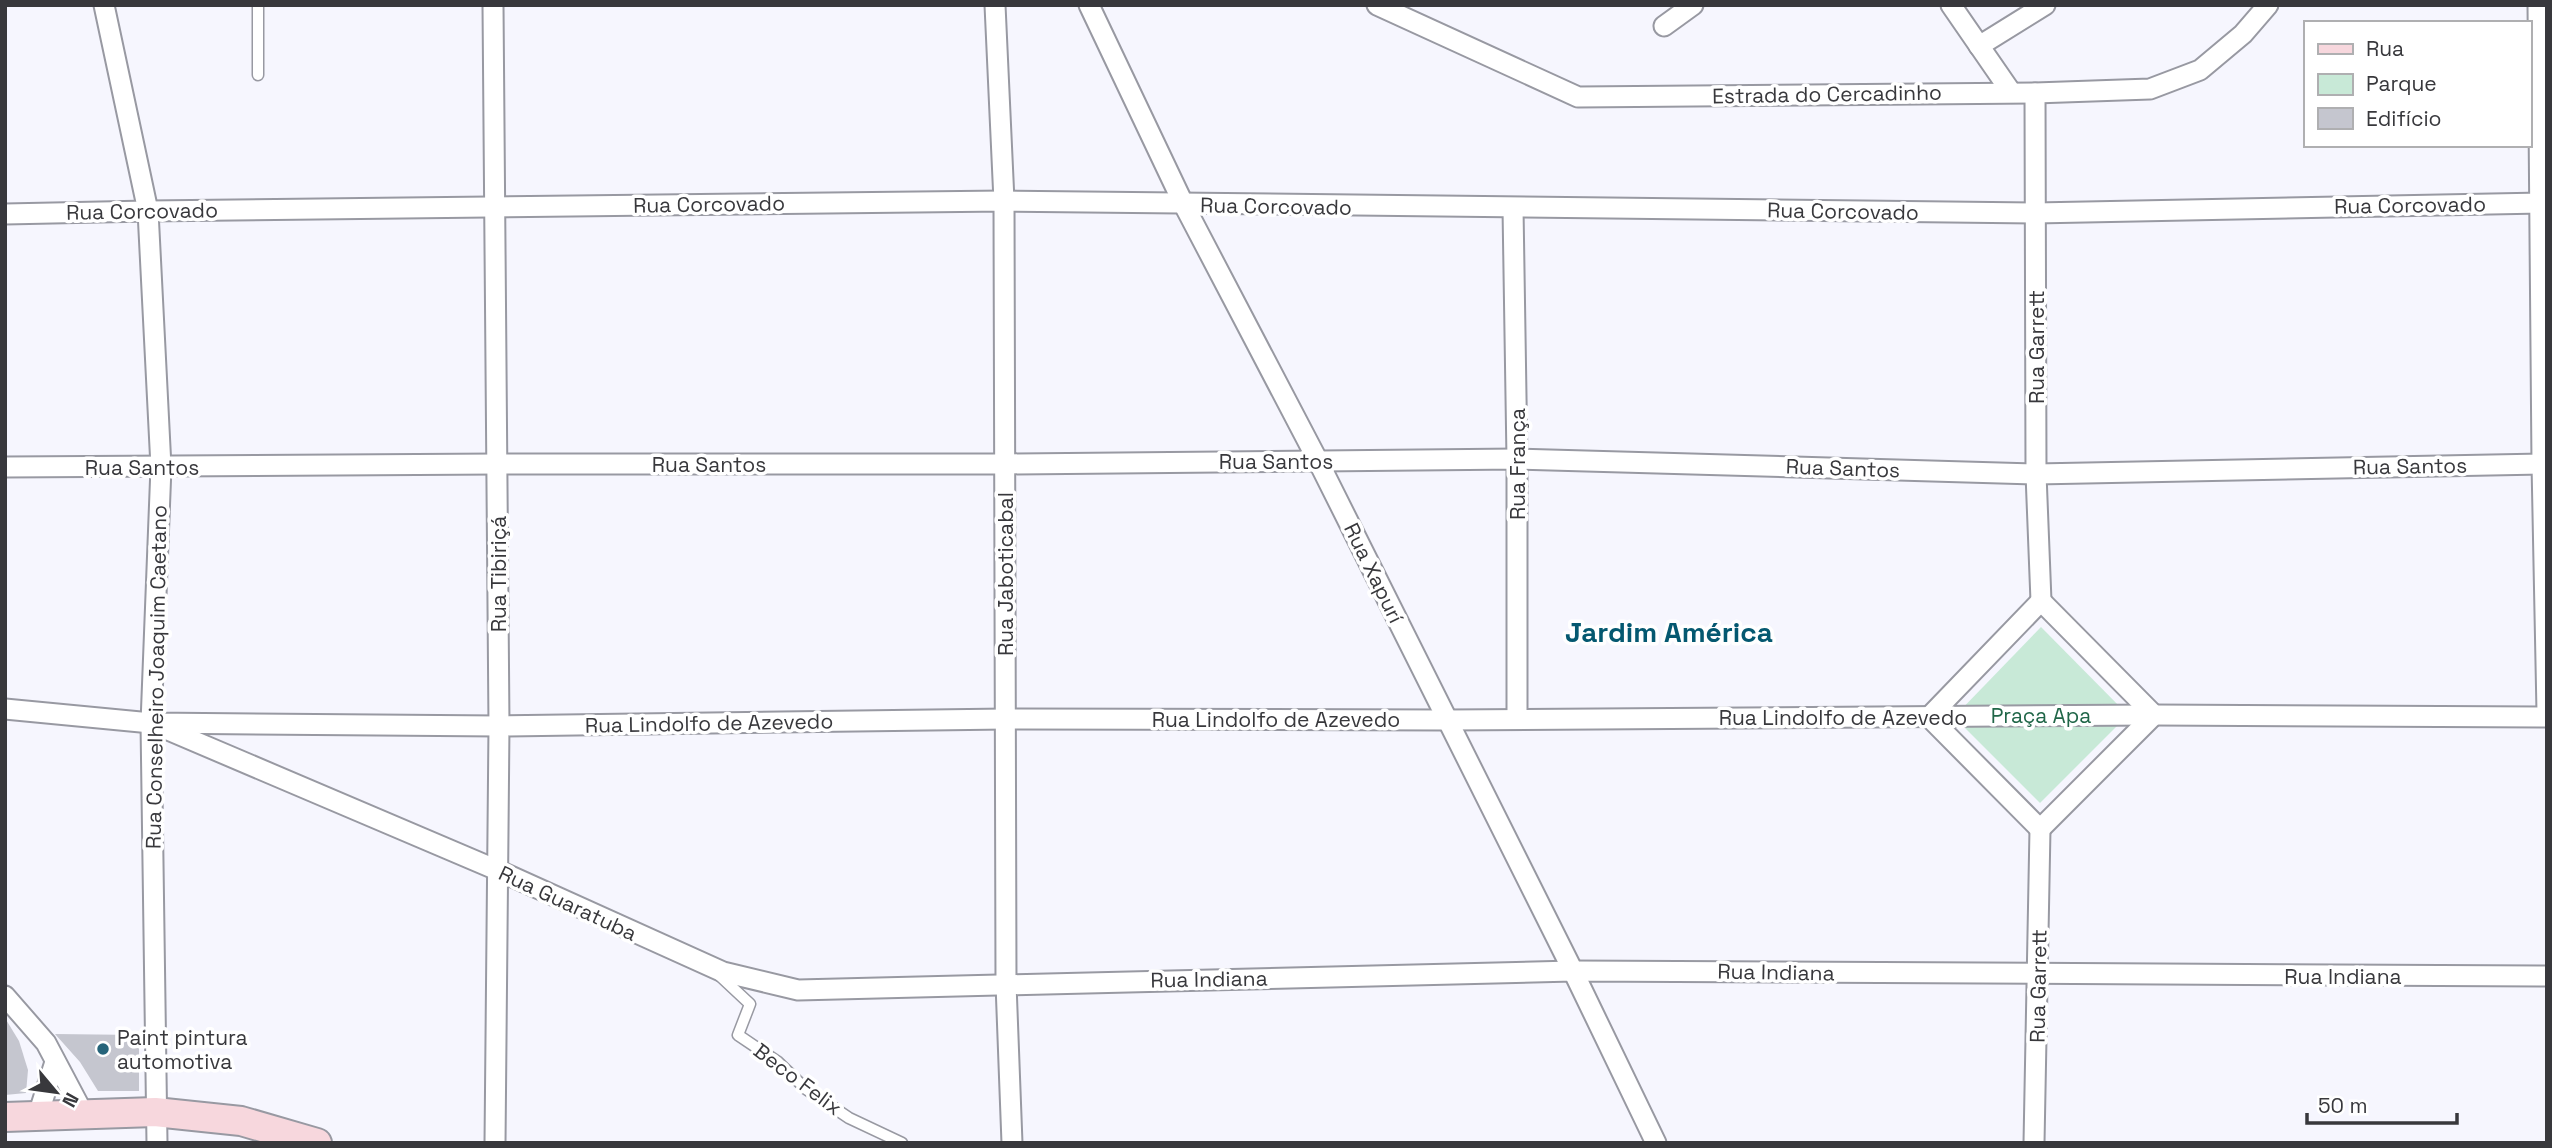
<svg xmlns="http://www.w3.org/2000/svg" width="2552" height="1148" font-family="'Space Grotesk',sans-serif">
  <style>
    .green { fill: #c8e9d7 }
    .building { fill: #c5c6cf }
    .lines { fill: none; stroke-linecap: round; stroke-linejoin: round }
    .lane-casing { stroke: #9899a2; stroke-width: 13 }
    .street-casing { stroke: #9899a2; stroke-width: 23 }
    .secondary-casing { stroke: #9899a2; stroke-width: 32 }
    .lane { stroke: #fff; stroke-width: 10 }
    .street { stroke: #fff; stroke-width: 19 }
    .secondary { stroke: #f7d7dd; stroke-width: 28 }
    .poi-dot { fill: #26647a; stroke: #fff; stroke-width: 2.5 }
    .labels { text-anchor: middle; dominant-baseline: central; stroke-width: 7; stroke-linejoin: round; paint-order: stroke }
    .street-label { font-size: 21px; fill: #38383c; stroke: #fff }
    .park-label { font-size: 21px; fill: #206648; stroke: #fff }
    .poi-label { font-size: 21px; fill: #38383c; stroke: #fff; text-anchor: start }
    .district-label { font-size: 28px; font-weight: bold; fill: #045870; stroke: #fff }
  </style>
  <rect width="100%" height="100%" fill="#f6f6fe"/>
  <path class="green" d="M2041,627L2128,715L2040,803L1954,717Z"/>
  <g class="building">
    <path d="M5,1018L19,1041L28,1070L26,1093L5,1095Z"/>
    <path d="M55,1034L139,1035V1091H98L80,1062Z"/>
  </g>
  <g class="lines">
    <defs>
      <g id="lane">
        <path d="M258,75V5"/>
        <path d="M719,975L750,1004L738,1035L778,1062L806,1089L849,1118L902,1143"/>
      </g>
      <g id="street">
        <path d="M104,5L148,211L161,467L151,723L157,1143"/>
        <path d="M493,5L499,726L495,1143"/>
        <path d="M995,5L1004,201L1006,984L1012,1143"/>
        <path d="M1089,5L1184,205L1318,461L1573,971L1656,1143"/>
        <path d="M1377,5L1578,97L2035,93L2150,89L2200,70L2243,34L2268,5"/>
        <path d="M1951,5L2011,92"/>
        <path d="M2538,5L2542,464L2547,712"/>
        <path d="M1664,26L1693,5"/>
        <path d="M1979,46L2045,5"/>
        <path d="M2035,93L2036,474L2041,601"/>
        <path d="M1513,208L1517,459V719"/>
        <path d="M5,214L148,211L1004,201L2035,213L2547,203"/>
        <path d="M5,467L498,464H1004L1517,459L2036,474L2547,464"/>
        <path d="M2041,601L2154,715L2040,829L1929,717Z"/>
        <path d="M5,709L151,723L499,726L1006,719L1447,720L2154,715L2547,717"/>
        <path d="M161,727L497,870L723,972L798,990L1573,971L2547,976"/>
        <path d="M5,996L46,1043L83,1113"/>
        <path d="M38,1115L55,1062"/>
        <path d="M2034,1143L2040,829"/>
      </g>
      <path id="secondary" d="M5,1117L155,1112L241,1121L317,1143"/>
    </defs>
    <use href="#lane" class="lane-casing"/>
    <use href="#street" class="street-casing"/>
    <use href="#secondary" class="secondary-casing"/>
    <use href="#lane" class="lane"/>
    <use href="#street" class="street"/>
    <use href="#secondary" class="secondary"/>
  </g>
  <circle class="poi-dot" cx="103" cy="1049" r="7"/>
  <g class="labels">
    <g class="street-label">
      <text transform="translate(1827 94) rotate(-1)">Estrada do Cercadinho</text>
      <text transform="translate(709 204) rotate(-1)">Rua Corcovado</text>
      <text transform="translate(2410 205) rotate(-1)">Rua Corcovado</text>
      <text transform="translate(1276 206) rotate(1)">Rua Corcovado</text>
      <text transform="translate(142 211) rotate(-1)">Rua Corcovado</text>
      <text transform="translate(1843 211) rotate(1)">Rua Corcovado</text>
      <text transform="translate(2036 347) rotate(-90)">Rua Garrett</text>
      <text x="1276" y="461">Rua Santos</text>
      <text x="709" y="464">Rua Santos</text>
      <text transform="translate(1517 464) rotate(-90)">Rua França</text>
      <text transform="translate(2410 466) rotate(-1)">Rua Santos</text>
      <text x="142" y="467">Rua Santos</text>
      <text transform="translate(1843 468) rotate(2)">Rua Santos</text>
      <text transform="translate(1374 573) rotate(64)">Rua Xapurí</text>
      <text transform="translate(498 574) rotate(-90)">Rua Tibiriçá</text>
      <text transform="translate(1005 574) rotate(-90)">Rua Jaboticabal</text>
      <text transform="translate(156 677) rotate(-89)">Rua Conselheiro Joaquim Caetano</text>
      <text x="1843" y="717">Rua Lindolfo de Azevedo</text>
      <text x="1276" y="719">Rua Lindolfo de Azevedo</text>
      <text transform="translate(709 723) rotate(-1)">Rua Lindolfo de Azevedo</text>
      <text transform="translate(568 903) rotate(25)">Rua Guaratuba</text>
      <text transform="translate(1776 972) rotate(1)">Rua Indiana</text>
      <text x="2343" y="976">Rua Indiana</text>
      <text transform="translate(1209 979) rotate(-1)">Rua Indiana</text>
      <text transform="translate(2038 986) rotate(-89)">Rua Garrett</text>
      <text transform="translate(798 1079) rotate(37)">Beco Felix</text>
    </g>
    <g class="park-label">
      <text x="2041" y="715">Praça Apa</text>
    </g>
    <g class="poi-label">
      <text x="117" y="1037">Paint pintura<tspan x="117" dy="24">automotiva</tspan></text>
    </g>
    <g class="district-label">
      <text x="1669" y="632">Jardim América</text>
    </g>
  </g>
  <rect width="2552" height="1148" fill="none" stroke="#38383c" stroke-width="14"/>
  <rect x="2304" y="21" width="228" height="126" fill="#ffffff" stroke="#afafb1" stroke-width="2"/>
  <rect x="2318" y="44" width="35" height="10" fill="#f7d7dd" stroke="#afafb1" stroke-width="2"/>
  <text x="2366" y="56" font-size="21" fill="#38383c">Rua</text>
  <rect x="2318" y="74" width="35" height="21" fill="#c8e9d7" stroke="#afafb1" stroke-width="2"/>
  <text x="2366" y="91" font-size="21" fill="#38383c">Parque</text>
  <rect x="2318" y="108" width="35" height="21" fill="#c5c6cf" stroke="#afafb1" stroke-width="2"/>
  <text x="2366" y="126" font-size="21" fill="#38383c">Edifício</text>
  <g transform="translate(56 1092) rotate(119)" stroke="#ffffff" stroke-width="5" paint-order="stroke">
  <path d="M0-5L12 26L0 18L-12 26Z" fill="#38383c"/>
  <text y="-10" font-size="19" font-weight="bold" text-anchor="middle" fill="#38383c">N</text>
  </g>
  <path d="M2307 1113v10h150v-10" fill="none" stroke="#38383c" stroke-width="3.5"/>
  <text x="2318" y="1113" font-size="21" fill="#38383c" stroke="#ffffff" stroke-width="5" paint-order="stroke">50 m</text>
</svg>
